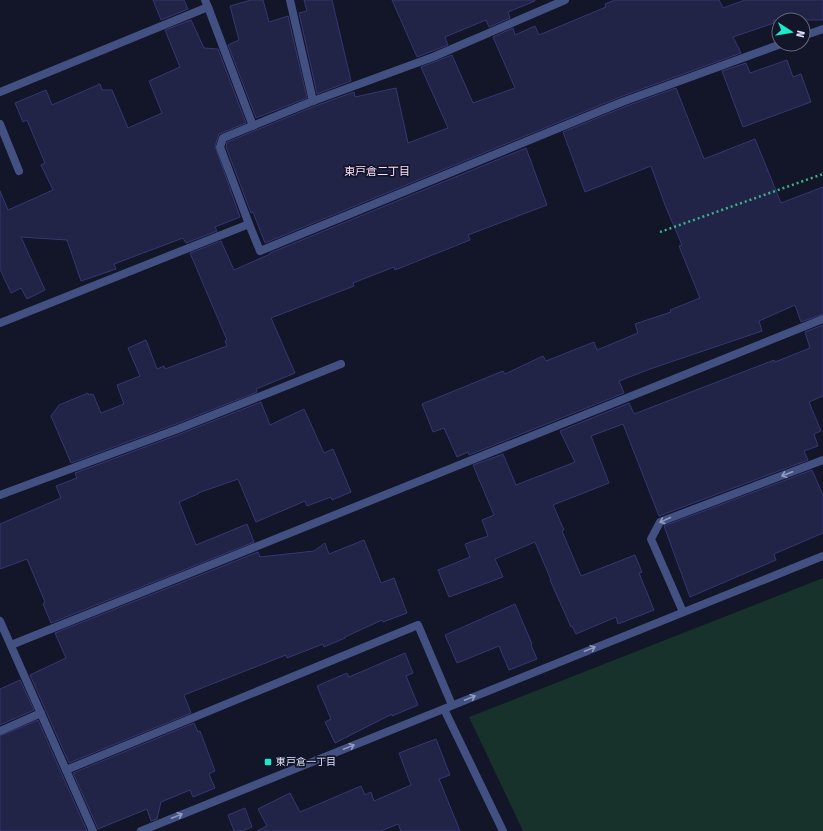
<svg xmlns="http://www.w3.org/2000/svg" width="823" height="831" font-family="'Fira Sans Condensed','Noto Sans JP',sans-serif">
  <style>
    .green { fill: #17322a }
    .building { fill: #212347; stroke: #353871 }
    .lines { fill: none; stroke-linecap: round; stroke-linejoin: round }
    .path { stroke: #3db18c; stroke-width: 2.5; stroke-dasharray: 2 3; stroke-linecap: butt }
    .service { stroke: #435082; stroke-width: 8 }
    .minor { stroke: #435082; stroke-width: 8 }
    .tertiary { stroke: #435082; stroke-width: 8 }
    .oneway { stroke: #9099bf }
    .poi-dot { fill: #1ce9c9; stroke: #131528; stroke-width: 1.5 }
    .labels { text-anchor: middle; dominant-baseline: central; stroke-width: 3.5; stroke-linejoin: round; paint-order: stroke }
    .poi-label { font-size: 10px; fill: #dde2fc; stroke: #131528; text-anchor: start }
    .neighbourhood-label { font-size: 11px; fill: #fcdff9; stroke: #131528 }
  </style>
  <rect width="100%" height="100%" fill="#131528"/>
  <path class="green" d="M823,578V831H523L469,717Z"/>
  <g class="building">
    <path d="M153,0H184L188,9L161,20Z"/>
    <path d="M251,0H263L269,22L288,16L307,98L256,118L228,45L239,40L230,6Z"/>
    <path d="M304,0H332L351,81L317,94L299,13L307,11Z"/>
    <path d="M392,0H535V1L508,12L510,18L489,27L486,20L445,37L448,45L417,57Z"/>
    <path d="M615,0H719L723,8L745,0H823V20H773L774,23L733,37L741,53L620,97L265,243L253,212L251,213L226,147L227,142L315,106L354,92L355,97L396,88L408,143L448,128L421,67L452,55L473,103L515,88L493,37L513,28L515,35L535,26L539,35L606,7L605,4Z"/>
    <path d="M191,20L204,48L218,49L246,123L219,134L215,146L240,217L215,227L217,231L186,243L183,238L114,264L116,269L81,281L67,240L21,237L45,290L27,299L21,288L11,293L0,269V191L8,210L53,190L41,165L45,163L27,120L23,122L15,103L46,90L52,105L100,84L102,90H112L128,128L162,113L149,81L180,67L165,30Z"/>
    <path d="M787,60L793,77L801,74L811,102L743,127L722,71L746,63L750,73Z"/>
    <path d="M676,88L704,159L755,139L781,203L823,187V314L801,322L795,305L759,321L762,331L650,369L619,381L624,393L469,455L468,452L457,457L444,428L433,432L422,404L503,371L505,374L543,356L546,361L594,342L597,350L638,333L635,324L671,312L670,310L700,298L679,246L682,245L665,205L651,166L585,192L563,132L624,107Z"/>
    <path d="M526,148L547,205L468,235L470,240L395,270L394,267L353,283L354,286L271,318L295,373L256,389L257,392L176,424L71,463L51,416L59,405L88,393L89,395L93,394L101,413L124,404L117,385L140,376L128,348L146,340L157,369L164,366L165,369L227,346L225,341L227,340L190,253L221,241L234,270L270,254V253Z"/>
    <path d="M823,325V396L809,402L821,431L814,434L818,446L804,451L808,460L659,516L623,424L591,436L609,483L553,505L564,530L562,531L581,576L635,555L642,572L639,573L654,610L618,624L616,617L576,634L572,626L571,627L550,580H551L535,542L495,559L503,577L449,597L438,570L470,557L465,544L488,536L482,520L494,515L473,465L503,454L516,485L575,462L560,431L629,403L634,414L774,360L775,362L810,348L805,332Z"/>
    <path d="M261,402L270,425L304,409L324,453L333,449L351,492L332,500L331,497L307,506L305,501L256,522L238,479L198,493V494L179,502L196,545L247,524L254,542L51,623L43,604L45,602L27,559L0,569V524L61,498L56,486L77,478L75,473L180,434Z"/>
    <path d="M812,470L823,495V533L774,554L776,560L690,597L664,526Z"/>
    <path d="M364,540L381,583L394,578L407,613L383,622L382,620L345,637V638L324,647L323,644L287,658L286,655L184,695L191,713L69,763L30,675L66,658L55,633L258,552L260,557L314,551L325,543L329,554Z"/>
    <path d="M515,604L532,644L531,645L537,659L509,670L499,646L457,663L445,635Z"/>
    <path d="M405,653L413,673L406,676L418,705L392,716V714L335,743L325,722L331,719L317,686L347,673L349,677Z"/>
    <path d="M20,680L34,710L0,725V689Z"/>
    <path d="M38,720L87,831H0V736Z"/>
    <path d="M194,723L198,732L200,731L215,771L209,774L215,788L193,797L190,790L161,802L157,819L151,821L147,809L98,829L73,773Z"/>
    <path d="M436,739L450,775L439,779L460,831H401L398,824L381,831H257L267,826L258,809L290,793L300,812L361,786L365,795L371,792L374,801L411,785L399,753Z"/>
    <path d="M245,808L252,827L242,831H234L228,815Z"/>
  </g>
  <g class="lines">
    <path class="path" d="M660,232L823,174"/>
    <g class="service">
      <path d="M208,7L253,126"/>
      <path d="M803,36L823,29"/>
      <path d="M0,124L19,171"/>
      <path d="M0,323L249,224L260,251L622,102L781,44"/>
      <path d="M0,495L178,429L341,364"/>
      <path d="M11,645L823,319"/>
      <path d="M0,731L41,713"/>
    </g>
    <g class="minor">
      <path d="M290,0L313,101"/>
      <path d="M0,92L208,7L205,0"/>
      <path d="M249,224L220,147L223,138L313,101L433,57L565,0"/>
      <path d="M683,612L651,539L660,522L823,460"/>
      <path d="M0,621L93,831"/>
      <path d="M444,709L503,831"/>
      <path d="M66,770L418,625L452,705"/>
    </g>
    <path class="tertiary" d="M141,831L823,556"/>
  </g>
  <defs><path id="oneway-shaft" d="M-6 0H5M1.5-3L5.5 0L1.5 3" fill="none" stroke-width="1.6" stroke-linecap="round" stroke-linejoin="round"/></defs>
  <g class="oneway">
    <use href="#oneway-shaft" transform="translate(787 474) rotate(159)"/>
    <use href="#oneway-shaft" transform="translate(665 520) rotate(155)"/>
    <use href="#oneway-shaft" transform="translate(590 649) rotate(-22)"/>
    <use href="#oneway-shaft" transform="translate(470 698) rotate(-22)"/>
    <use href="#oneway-shaft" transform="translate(349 747) rotate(-22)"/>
    <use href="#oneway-shaft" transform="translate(177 816) rotate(-22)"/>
  </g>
  <rect class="poi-dot" x="264" y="758" width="8" height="8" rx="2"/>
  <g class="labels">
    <g class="poi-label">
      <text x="276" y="762">東戸倉一丁目</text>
    </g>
    <g class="neighbourhood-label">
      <text x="377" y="171">東戸倉二丁目</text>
    </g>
  </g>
  <g transform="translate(791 32) rotate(102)"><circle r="19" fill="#131528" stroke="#64677d"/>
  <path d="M0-3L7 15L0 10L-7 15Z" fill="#1ce9c9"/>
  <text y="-6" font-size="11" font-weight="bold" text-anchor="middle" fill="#dde2fc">N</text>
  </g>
</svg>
